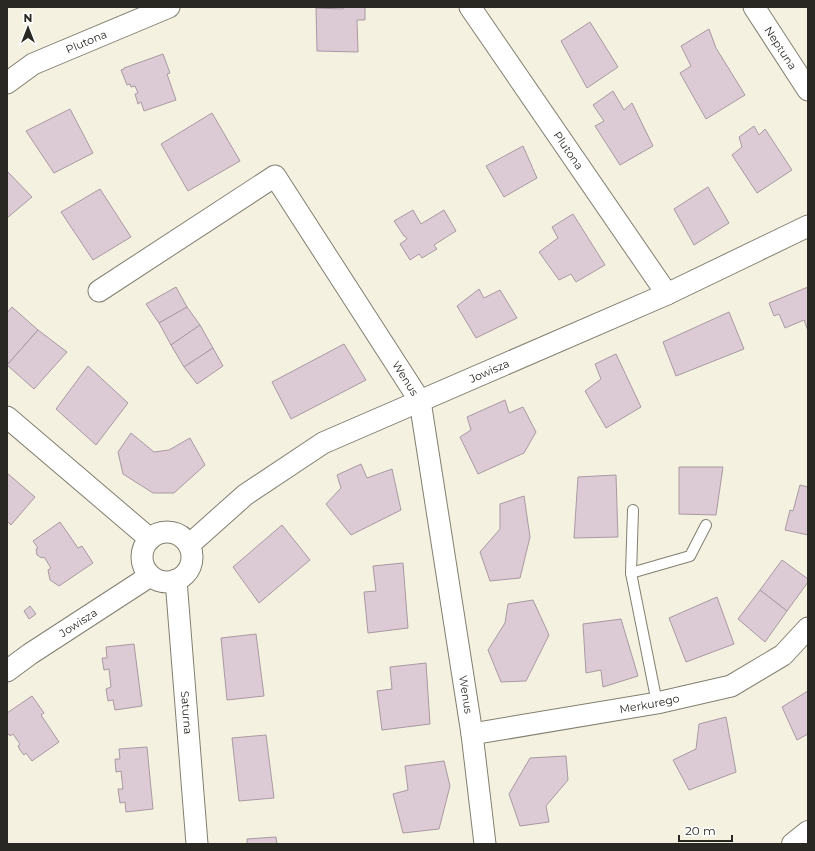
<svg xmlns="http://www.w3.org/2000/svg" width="815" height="851" font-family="Montserrat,sans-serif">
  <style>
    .building { fill: #dccbd5; stroke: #a999a3 }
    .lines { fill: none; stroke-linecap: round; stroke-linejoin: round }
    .service-casing { stroke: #827f70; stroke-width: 12 }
    .minor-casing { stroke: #827f70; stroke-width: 23 }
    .tertiary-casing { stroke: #827f70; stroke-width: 24 }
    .service { stroke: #fff; stroke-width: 10 }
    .minor { stroke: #fff; stroke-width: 21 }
    .tertiary { stroke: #fff; stroke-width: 22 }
    .labels { text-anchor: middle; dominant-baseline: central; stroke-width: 3.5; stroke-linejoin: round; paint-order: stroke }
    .street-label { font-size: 11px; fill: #292822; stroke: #fff }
  </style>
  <rect width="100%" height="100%" fill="#f4f1e0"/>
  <g class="building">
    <path d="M343,7H365V20H357L358,52L317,51L316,8L343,9Z"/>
    <path d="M590,22L618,67L587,88L561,41Z"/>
    <path d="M709,29L716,48L745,95L706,119L680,73L691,66L681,46Z"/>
    <path d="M163,54L170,73L167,74L176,100L144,111L141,102L138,104L135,94L138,93L135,86L131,87L130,84L127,85L121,70L124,69V68Z"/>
    <path d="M613,91L624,110L632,103L653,146L620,165L595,126L604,121L593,105Z"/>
    <path d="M70,109L93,153L54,173L26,131Z"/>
    <path d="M212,113L240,161L188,191L161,144Z"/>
    <path d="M754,126L759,135L765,129L792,170L757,193L732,155L742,147L739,137Z"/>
    <path d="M523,146L537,178L504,197L486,166Z"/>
    <path d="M7,171L32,197L7,218Z"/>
    <path d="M708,187L729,223L694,245L674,209Z"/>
    <path d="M100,189L131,237L93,260L61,212Z"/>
    <path d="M413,210L421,224L444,210L456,231L434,245L437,249L422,258L419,254L410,260L400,244L407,239L405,236H404L394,221Z"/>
    <path d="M573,214L605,265L576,282L571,274L559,280L539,252L558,238L552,227Z"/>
    <path d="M176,287L187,307L159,323L146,304Z"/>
    <path d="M808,287V331L804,320L785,328L779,314L774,316L769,303Z"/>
    <path d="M479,289L484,298L500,290L517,318L476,338L457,306Z"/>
    <path d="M12,307L38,330L7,365V313Z"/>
    <path d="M187,307L200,325L171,345L159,323Z"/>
    <path d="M729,312L744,349L676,376L663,342Z"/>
    <path d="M200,325L213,348L184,367L171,345Z"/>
    <path d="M38,330L67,352L34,389L7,365Z"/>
    <path d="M344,344L366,380L291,419L272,382Z"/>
    <path d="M213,348L223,366L197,384L184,367Z"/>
    <path d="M616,354L641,407L606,428L585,391L601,379L595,364Z"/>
    <path d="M88,366L128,403L96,445L56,409Z"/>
    <path d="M505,400L509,413L523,407L536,432L524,453L478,474L460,437L471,430L467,417Z"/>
    <path d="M131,433L154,452L169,450L190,438L205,465L174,493H153L123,474L118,452Z"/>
    <path d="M361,464L367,478L392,469L401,510L351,535L326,504L341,488L337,475Z"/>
    <path d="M679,467H723L716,515L679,514Z"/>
    <path d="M7,473L35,497L11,525L7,521Z"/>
    <path d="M616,475L618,537L574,538L578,477Z"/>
    <path d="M800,485L808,487V535L785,530L790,510L793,511Z"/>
    <path d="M524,496L530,537L520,578L490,581L480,552L500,529V504Z"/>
    <path d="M60,522L78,548L82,546L93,563L59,586L50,580L48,570L51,568L44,557L42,558L37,555L36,549L38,548L33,541Z"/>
    <path d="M282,525L310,560L259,603L233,567Z"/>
    <path d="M782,560L808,579V582L787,611L760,590Z"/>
    <path d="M403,563L408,628L368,633L364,592L376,591L373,566Z"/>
    <path d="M760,590L787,611L765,642L738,619Z"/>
    <path d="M717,597L734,644L686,662L669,618Z"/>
    <path d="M533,600L549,635L526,681L501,682L488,650L505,623L508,604Z"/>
    <path d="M30,606L36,614L29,619L24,611Z"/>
    <path d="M621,619L638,676L603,687L601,670L586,673L583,624Z"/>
    <path d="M256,634L264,696L227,700L221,638Z"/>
    <path d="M134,644L142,706L115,710L113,700L108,701L106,689L111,687L109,669L104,670L102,658H107L106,647Z"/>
    <path d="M426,663L430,724L382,730L377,691L392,689L390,667Z"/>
    <path d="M808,691V734L797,740L782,707Z"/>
    <path d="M32,696L44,713L41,715L59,742L32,761L26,753L24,755L20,750L18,746L20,744L13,734L10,736L9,734L7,735V713Z"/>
    <path d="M726,717L736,772L689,790L673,760L696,749L699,724Z"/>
    <path d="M266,735L274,798L239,801L232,738Z"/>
    <path d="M147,747L153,809L126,812L125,802L120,803L118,789H123L121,771L116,772L115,759H120L119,749Z"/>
    <path d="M566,756L568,780L546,806L549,822L520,826L509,794L530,758Z"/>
    <path d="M444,761L450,786L439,829L403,833L393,794L408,790L405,766Z"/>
    <path d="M276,837L277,844H247V839Z"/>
  </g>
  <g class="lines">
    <defs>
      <g id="service">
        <path d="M631,573L633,510"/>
        <path d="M657,703L631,573L690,556L706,525"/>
      </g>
      <g id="minor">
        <path id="s1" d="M470,7L667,294"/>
        <path id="s2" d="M754,7L808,90"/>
        <path id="s3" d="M7,83L33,64L169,7"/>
        <path id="s4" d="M99,291L275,176L420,401L472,734L485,844"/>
        <path d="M7,417L150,539"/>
        <circle cx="167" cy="557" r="25"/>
        <path id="s5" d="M189,545L245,495L323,443L667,294L808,226"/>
        <path id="s6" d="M176,580L197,844"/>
        <path id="s7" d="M7,671L30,654L150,576"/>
        <path id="s8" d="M472,734L657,703L731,686L783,655L808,628"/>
      </g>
      <path id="tertiary" d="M793,844L808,832"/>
    </defs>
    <use href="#service" class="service-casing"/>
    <use href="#minor" class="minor-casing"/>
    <use href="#tertiary" class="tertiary-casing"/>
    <use href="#service" class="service"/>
    <use href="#minor" class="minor"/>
    <use href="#tertiary" class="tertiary"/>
  </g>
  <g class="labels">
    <g class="street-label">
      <text stroke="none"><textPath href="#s3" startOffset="90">Plutona</textPath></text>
      <text stroke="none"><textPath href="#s2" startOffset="49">Neptuna</textPath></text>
      <text stroke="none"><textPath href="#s1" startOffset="174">Plutona</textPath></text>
      <text stroke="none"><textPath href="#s5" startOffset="350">Jowisza</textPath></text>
      <text stroke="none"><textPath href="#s4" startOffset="451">Wenus</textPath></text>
      <text stroke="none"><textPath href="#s7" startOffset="86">Jowisza</textPath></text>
      <text stroke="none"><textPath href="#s4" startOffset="775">Wenus</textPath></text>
      <text stroke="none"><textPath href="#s8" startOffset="180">Merkurego</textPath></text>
      <text stroke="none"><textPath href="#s6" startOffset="133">Saturna</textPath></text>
    </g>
  </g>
  <rect width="815" height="851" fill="none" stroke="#292822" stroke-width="16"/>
  <g transform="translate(28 28)" stroke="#ffffff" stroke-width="3" paint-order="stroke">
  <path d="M0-3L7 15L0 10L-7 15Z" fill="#292822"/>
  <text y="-6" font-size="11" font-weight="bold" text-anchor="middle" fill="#292822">N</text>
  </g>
  <path d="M679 835v6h53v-6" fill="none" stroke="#292822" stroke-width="2"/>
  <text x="685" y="835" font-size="12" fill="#292822" stroke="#ffffff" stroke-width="3" paint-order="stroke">20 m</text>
</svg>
